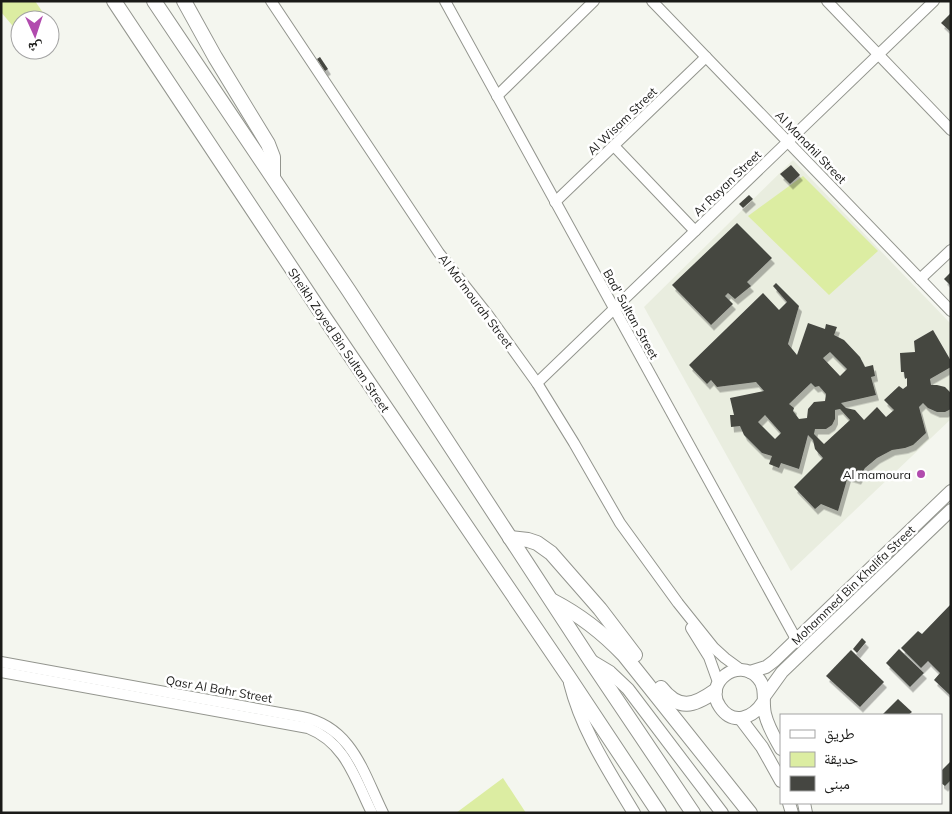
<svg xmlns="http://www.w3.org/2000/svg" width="952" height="814" font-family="Mulish,'Noto Naskh Arabic',sans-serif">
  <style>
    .built { fill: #e9eddf }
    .green { fill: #dceda2 }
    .building { fill: #454641; fill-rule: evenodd; filter: url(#shadow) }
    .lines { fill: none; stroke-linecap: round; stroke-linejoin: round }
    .minor-casing { stroke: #93958e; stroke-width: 12 }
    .major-casing { stroke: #93958e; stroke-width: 14 }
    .highway-casing { stroke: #93958e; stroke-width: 16 }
    .minor { stroke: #fff; stroke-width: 10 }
    .major { stroke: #fff; stroke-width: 12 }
    .highway { stroke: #fff; stroke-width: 14 }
    .poi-dot { fill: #b14bae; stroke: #fff; stroke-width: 2 }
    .labels { text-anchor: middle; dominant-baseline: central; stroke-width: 5; stroke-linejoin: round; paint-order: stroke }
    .street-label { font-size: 12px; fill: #1a1a18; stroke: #fff }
    .poi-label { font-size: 12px; fill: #1a1a18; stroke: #fff; text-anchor: end }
  </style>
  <defs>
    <filter id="shadow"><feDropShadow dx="3" dy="5.5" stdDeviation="0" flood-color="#0004"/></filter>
  </defs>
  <rect width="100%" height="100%" fill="#f4f6ef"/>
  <path class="built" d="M793,160L951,324V419L791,571L644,307Z"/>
  <g class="green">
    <path d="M1,1H35L46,17L41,20H20V30L17,31L1,12Z"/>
    <path d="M803,176L878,251L829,295L748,216Z"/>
    <path d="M503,778L526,813H456Z"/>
  </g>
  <g class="building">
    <path d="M951,13V32L941,23Z"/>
    <path d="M320,57L328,69L325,71L317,59Z"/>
    <path d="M791,165L800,175L790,184L780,174Z"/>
    <path d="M749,195L753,199L743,208L739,204Z"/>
    <path d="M737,223L772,258L747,282L751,286L735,299L728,293L725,296L733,304L711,325L672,285Z"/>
    <path d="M951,272V286L944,279Z"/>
    <path d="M776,283L799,306L788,344L797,355L808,323L825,329L826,324L837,327L834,335L844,340L860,357L865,367L873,365L875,376L871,377L876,395L841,403L846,408L855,410L864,420L877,407L886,417L894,410L884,400L899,386L903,389L907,386V378L905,379L904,372H901L900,353L915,352L914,341L933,330L951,361V367L930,379L931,385H937L945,387L951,393V409L945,412H937L928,408L923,403L919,407L926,433L913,445L905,448L892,450L877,458L865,468L858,479L848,476L838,511L821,504L815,509L794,487L823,458L815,449L813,440L808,435L799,469L781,463L779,468L769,464L772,456L762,453L744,435L740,426L731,427L730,415H734L730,398L764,391L756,382L717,387L711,380L707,384L689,365L763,293L779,310L787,302L773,286ZM830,352L847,369L840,376L823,358ZM811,383L815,387L819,386L826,394L825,401L814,402L808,409L807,418L799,419L793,411L794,408L789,404ZM840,409L850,420L824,444L814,434L815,429H826L832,425L835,419V410ZM765,415L781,433L775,439L758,422Z"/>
    <path d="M951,604V696L934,680L940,673L928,661L921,668L901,648L918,631L922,634Z"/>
    <path d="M862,638L866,642L857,653L853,649Z"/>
    <path d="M899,649L924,673L910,687L886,663Z"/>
    <path d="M851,650L884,682L860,707L826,676Z"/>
    <path d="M898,699L912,712L908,715H882Z"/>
    <path d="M951,761V780L945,786L941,783V771Z"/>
  </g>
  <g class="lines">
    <defs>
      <g id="minor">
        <path d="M271,1L439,253L488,315L537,383L574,443L620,523L678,603L714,648L725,658L740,669"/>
        <path d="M445,1L796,639"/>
        <path d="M652,1L951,311"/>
        <path d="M827,1L951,130"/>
        <path d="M497,96L594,1"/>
        <path d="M614,146L695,231"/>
        <path d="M555,202L706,57"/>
        <path d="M920,279L951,250"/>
        <path d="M537,383L934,1"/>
        <path d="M691,628L709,657L718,682"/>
        <path d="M1,662L302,717C352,727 363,772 383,813"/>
        <path d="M1,672L308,728C346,743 355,779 372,813"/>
      </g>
      <g id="major">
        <path d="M590,660L610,672L628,689L722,813"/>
        <path d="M750,672L766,667L774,661L951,491"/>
        <path d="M570,683C582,731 609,771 634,813"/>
        <path d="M764,697L782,672L951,510"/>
        <path d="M763,702C753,718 733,726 720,707C703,683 738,656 758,678C767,687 762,702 765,714C768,727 775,738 781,749"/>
        <path d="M740,718L762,747L781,781"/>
        <path d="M789,803L792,813"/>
        <path d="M804,803L806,813"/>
      </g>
      <g id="highway">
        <path d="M114,1L320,311L568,676L659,813"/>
        <path d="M154,1L349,291L590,660L693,813"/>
        <path d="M184,1L215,57L268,144L273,157V177"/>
        <path d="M510,538L528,540L537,543L551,553L600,609L635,655"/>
        <path d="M553,601C580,615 603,633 624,655L750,813"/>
        <path d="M661,688C679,711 694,706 715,691"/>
      </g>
    </defs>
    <use href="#minor" class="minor-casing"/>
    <use href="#major" class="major-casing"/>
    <use href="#highway" class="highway-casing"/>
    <use href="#minor" class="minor"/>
    <use href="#major" class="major"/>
    <use href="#highway" class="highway"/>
  </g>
  <circle class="poi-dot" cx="921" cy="474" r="5"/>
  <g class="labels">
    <g class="street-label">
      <text transform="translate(622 121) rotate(-44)">Al Wisam Street</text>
      <text transform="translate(811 147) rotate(46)">Al Manahil Street</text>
      <text transform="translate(727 183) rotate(-44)">Ar Rayan Street</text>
      <text transform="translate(476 301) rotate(53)">Al Ma'mourah Street</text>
      <text transform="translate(631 314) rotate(61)">Bad' Sultan Street</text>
      <text transform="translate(339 340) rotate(56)">Sheikh Zayed Bin Sultan Street</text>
      <text transform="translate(853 585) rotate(-44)">Mohammed Bin Khalifa Street</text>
      <text transform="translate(219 689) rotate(10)">Qasr Al Bahr Street</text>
    </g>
    <g class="poi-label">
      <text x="911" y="474">Al mamoura</text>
    </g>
  </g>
  <rect width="952" height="814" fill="none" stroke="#1a1a18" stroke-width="5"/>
  <rect x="780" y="714" width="162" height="90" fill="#ffffff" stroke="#a3a3a3"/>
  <rect x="790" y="730" width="25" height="8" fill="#ffffff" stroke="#a3a3a3"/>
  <text x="824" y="739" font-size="15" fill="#1a1a18">طريق</text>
  <rect x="790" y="752" width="25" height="15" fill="#dceda2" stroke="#a3a3a3"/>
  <text x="824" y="764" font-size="15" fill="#1a1a18">حديقة</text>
  <rect x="790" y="776" width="25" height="15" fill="#454641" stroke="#a3a3a3"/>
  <text x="824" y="789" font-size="15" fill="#1a1a18">مبنى</text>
  <g transform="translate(35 35) rotate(177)"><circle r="24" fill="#ffffff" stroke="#a3a3a3"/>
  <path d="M0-4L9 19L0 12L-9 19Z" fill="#b14bae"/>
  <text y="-8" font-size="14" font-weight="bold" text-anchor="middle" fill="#1a1a18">ش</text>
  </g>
</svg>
